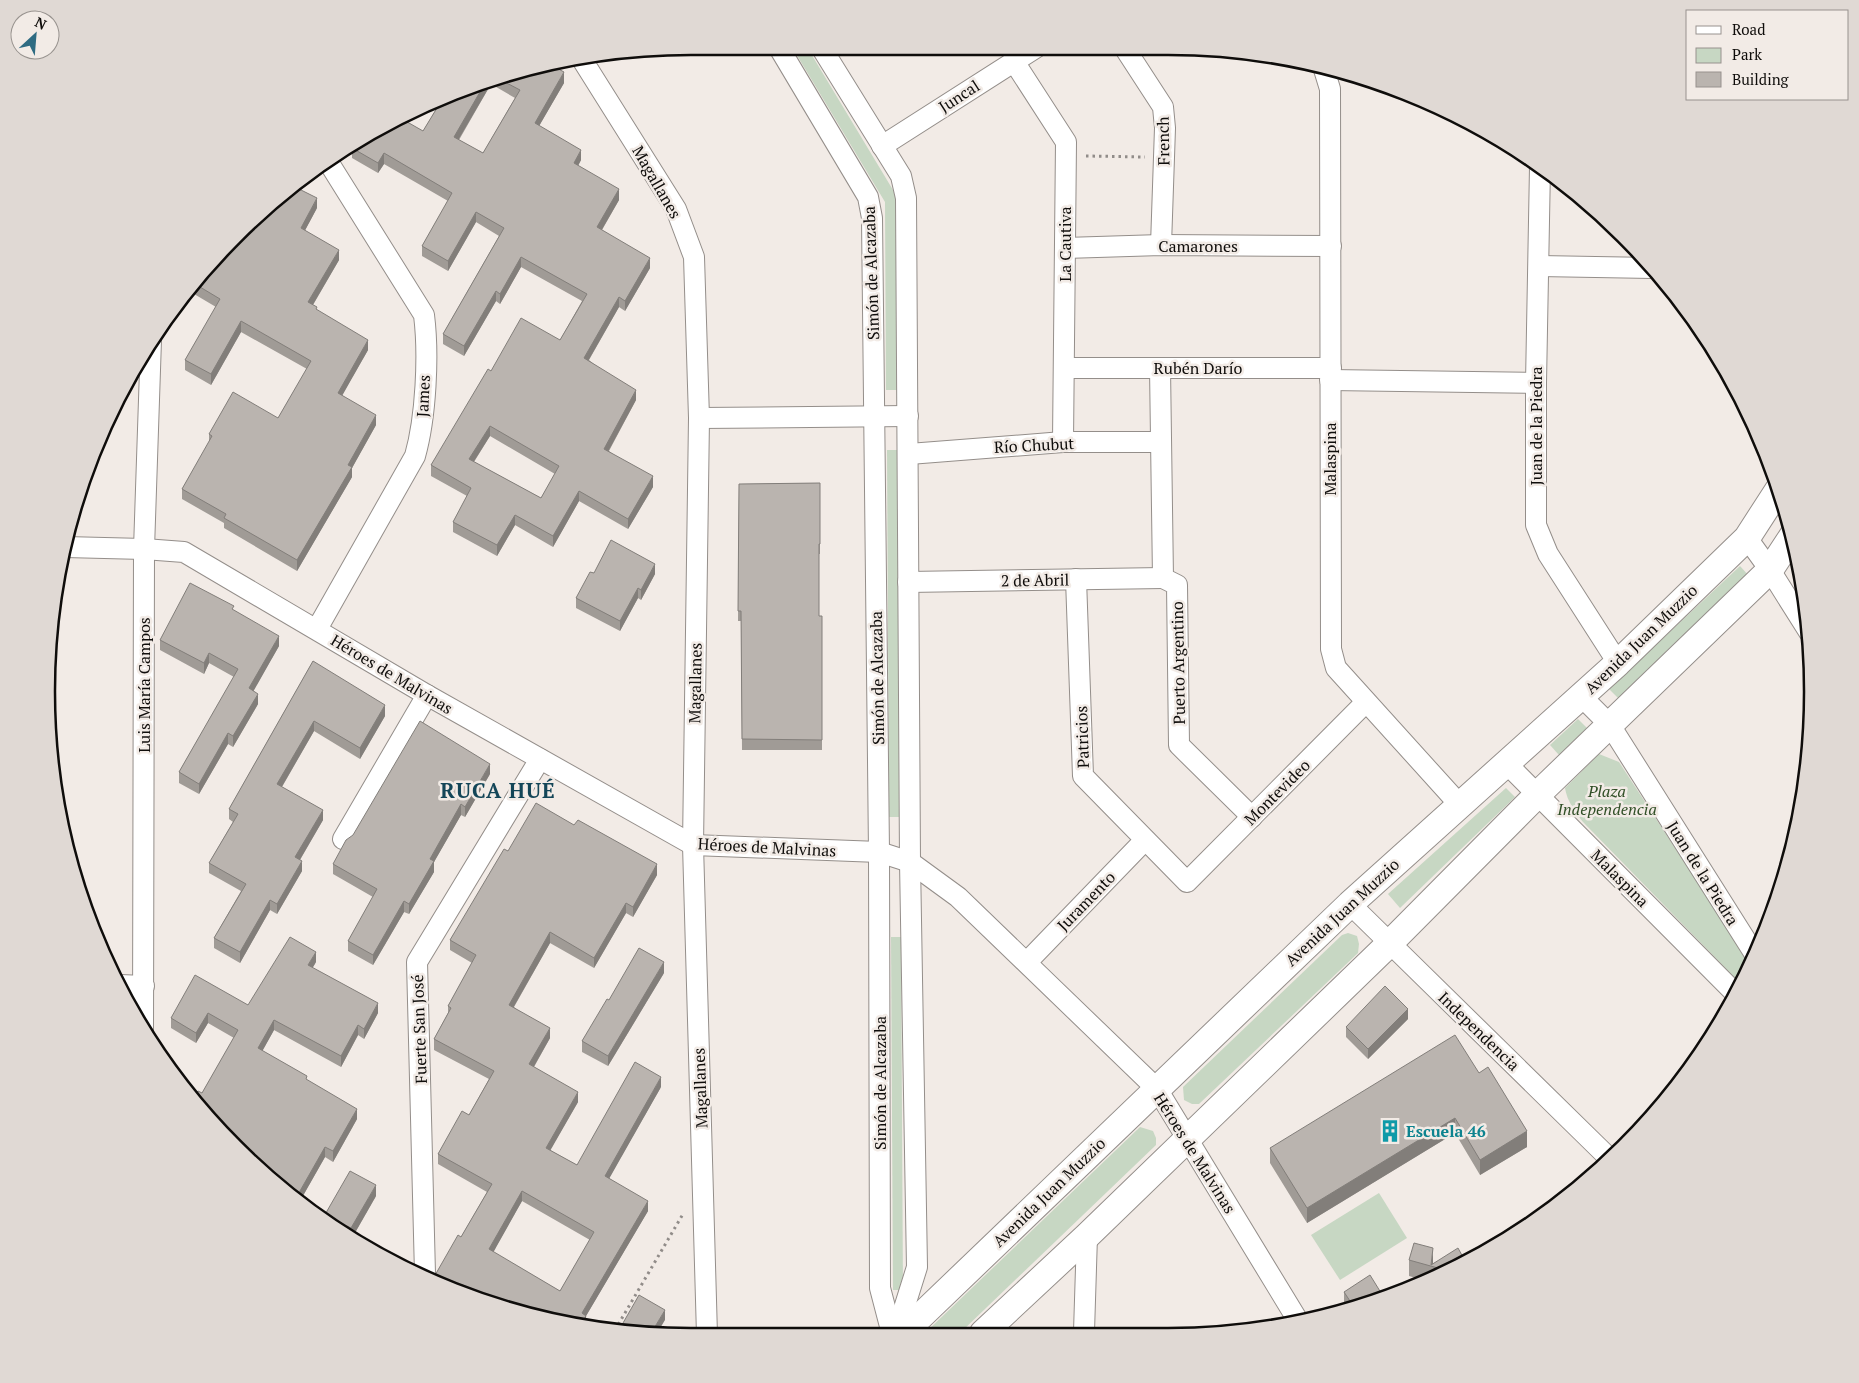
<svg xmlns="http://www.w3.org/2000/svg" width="1859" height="1383" font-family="'PT Serif',serif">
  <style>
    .green { fill: #c7d7c3 }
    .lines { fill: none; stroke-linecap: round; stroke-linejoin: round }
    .minor-casing { stroke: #948e8a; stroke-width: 22 }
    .major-casing { stroke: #948e8a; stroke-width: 28 }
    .path { stroke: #918c89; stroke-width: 3; stroke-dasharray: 2.5 4; stroke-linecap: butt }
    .minor { stroke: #fff; stroke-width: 20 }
    .major { stroke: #fff; stroke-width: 26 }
    .wall { fill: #a09b96; fill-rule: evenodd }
    .shaded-wall { fill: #827e7a }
    .building { fill: #bab4af; stroke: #827e7a; fill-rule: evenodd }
    .labels { text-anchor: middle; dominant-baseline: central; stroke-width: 5; stroke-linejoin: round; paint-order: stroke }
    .street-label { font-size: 16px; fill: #0f0d0b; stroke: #f2ebe6 }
    .park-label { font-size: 16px; font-style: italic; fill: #304f26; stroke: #f2ebe6 }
    .culture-label { font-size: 16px; font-weight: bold; fill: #0d838f; stroke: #f2ebe6; text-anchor: start }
    .district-label { font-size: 21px; font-weight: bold; letter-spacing: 1px; fill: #144658; stroke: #f2ebe6 }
    .rim { fill: none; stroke: #0f0d0b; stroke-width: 2.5 }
  </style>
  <rect width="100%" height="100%" fill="#f2ebe6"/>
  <g class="green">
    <path d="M792,47H807L896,195L897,390H886L885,202Z"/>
    <path d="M887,450H898L899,817H889Z"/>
    <path d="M1740,566L1749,576L1619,699L1609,689Z"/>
    <path d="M1578,719L1587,728L1559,755L1550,745Z"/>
    <path d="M1599,754L1619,762L1750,963L1740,983L1583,822C1575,812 1567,801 1565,788Z"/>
    <path d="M1506,788L1515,797L1400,908L1388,894Z"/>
    <path d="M1348,933L1357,936L1359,944L1358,953L1199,1104H1192L1184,1100L1183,1087L1342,935Z"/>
    <path d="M891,937H901L903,1290H893Z"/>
    <path d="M1140,1127L1153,1131L1156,1138V1145L960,1333H925Z"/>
    <path d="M1379,1193L1407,1238L1340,1280L1311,1235Z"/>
  </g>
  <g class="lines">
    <defs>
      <g id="minor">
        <path d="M778,46L868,197L872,218L879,852L880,1288L892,1334"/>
        <path d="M821,47L901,176L906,198L910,862L917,1267L896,1334"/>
        <path d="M1124,47L1163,107L1165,128L1161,245"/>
        <path d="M1013,60L1066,142L1063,442"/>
        <path d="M583,61L676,209L694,257L699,418L693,845L707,1335"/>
        <path d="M1323,66L1330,89L1331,649L1336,668L1459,804"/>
        <path d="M882,146L1037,47"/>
        <path d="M1540,167L1536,383V525L1548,554L1618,663"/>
        <path d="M1065,248L1161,245L1331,246"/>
        <path d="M1539,266L1652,268"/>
        <path d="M1065,368H1331"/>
        <path d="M1160,368L1163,578L1177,585L1179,745L1252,817"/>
        <path d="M1330,380L1536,383"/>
        <path d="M699,418L908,416"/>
        <path d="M909,454L1063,442H1160"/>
        <path d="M1747,538L1770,570L1809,632"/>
        <path d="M65,547L144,549L184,552L427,695L693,845L879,852L910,862L958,897L1157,1089L1297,1319"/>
        <path d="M1076,579L1083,776L1187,882L1366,702"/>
        <path d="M908,582L1163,578"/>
        <path d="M317,629L415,456C426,417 429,355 424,315L329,163"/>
        <path d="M1581,696L1610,725L1754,953"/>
        <path d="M1506,763L1736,994"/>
        <path d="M343,839L427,695"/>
        <path d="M1350,904L1609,1158"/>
        <path d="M1027,962L1145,840"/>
        <path d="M120,985L144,986"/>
        <path d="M143,1030L144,549L151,340"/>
        <path d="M425,1274L417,962L540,759"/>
        <path d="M1084,1332L1087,1236"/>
      </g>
      <g id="major">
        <path d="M983,1333L1087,1236L1389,944L1537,795L1770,570L1793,535"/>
        <path d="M902,1334L1350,904L1618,663L1747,538L1778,490"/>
      </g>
    </defs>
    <use href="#minor" class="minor-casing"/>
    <use href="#major" class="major-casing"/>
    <g class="path">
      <path d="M1086,156L1145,157"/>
      <path d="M615,1330L683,1214"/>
    </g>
    <use href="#minor" class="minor"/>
    <use href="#major" class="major"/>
  </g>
  <g class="wall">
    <path d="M524,68L564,83L539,126L581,160L578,166L619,200L602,230L650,268L625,311L619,307L589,360L636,400L609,451L653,487L628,529L579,501L553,547L515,525L497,556L453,532V522L467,496L431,476V465L491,371L560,340L582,301L521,267L500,304L496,301L464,356L443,344V334L499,236L476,222L448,271L422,256V246L448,201L384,164L378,173L352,158V148L423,131L440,103ZM491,84L515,98L483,153L459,140ZM490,436L555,474L541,498L474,462Z"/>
    <path d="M317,208L305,230L339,260L313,305L317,310L368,350L342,395L376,425L352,468V477L297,571L224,528V523L182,499V489L209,443V434L278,418L307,369L241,332L211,385L185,370V360L216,307L189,291L227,246L232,248Z"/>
    <path d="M820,483V554H819V616H822V750H742L741,621H738L739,484Z"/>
    <path d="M594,573L655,574L641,600L638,598L620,631L576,608V598Z"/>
    <path d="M234,610L279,646L253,691L258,704L233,747L228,744L199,794L179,783V772L234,677L209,663L204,674L160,650V640Z"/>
    <path d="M313,661L385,716L360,759L314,731L282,787L323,820L300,860L302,871L277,914L270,910L240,963L214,948V938L241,891L209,873V863L233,822L229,819V809Z"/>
    <path d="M490,774L465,817L461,815L434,862V872L409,914L404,912L373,965L348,951V941L373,897L333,874V864Z"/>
    <path d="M508,851L657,875L633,917L626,913L594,968L550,943L514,1007L550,1038L534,1067L578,1102L550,1150L577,1165L661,1087L609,1178L648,1211L586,1316V1325L461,1237L487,1192L438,1164V1154L469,1115L489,1079L434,1050V1039L448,1013V1006L472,963L450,950V940ZM522,1201L590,1240L560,1291L493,1252Z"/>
    <path d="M316,962L312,968L378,1013L364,1039L358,1035L341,1067L274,1030L262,1051L307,1080L357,1119L333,1162L325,1157L300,1201L266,1177L202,1093L234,1038L208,1023L196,1043L171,1028V1018L248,1005Z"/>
    <path d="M664,973L608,1066L582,1052V1041L609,1000Z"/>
    <path d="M1408,1019L1368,1059L1346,1037V1027Z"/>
    <path d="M1479,1073L1527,1147L1480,1175L1455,1133L1307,1223L1270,1163V1148Z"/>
    <path d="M376,1196L352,1238L323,1218Z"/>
    <path d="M1464,1259L1427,1281L1409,1276V1260L1433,1263Z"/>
    <path d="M1344,1292L1383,1296L1344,1306Z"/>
  </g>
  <g class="shaded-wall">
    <path d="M564,72V83L535,133V123Z"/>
    <path d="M491,82V84L454,147V137L484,85Z"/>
    <path d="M581,150V160L574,173V163Z"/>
    <path d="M384,153V164L378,173V163Z"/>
    <path d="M619,189V200L597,238V227Z"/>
    <path d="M317,198V208L301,238V228Z"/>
    <path d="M476,212V222L448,271V261Z"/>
    <path d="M339,250V260L308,313V302Z"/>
    <path d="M521,257V267L500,304V294Z"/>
    <path d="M650,258V268L625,311V301Z"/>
    <path d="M496,291V301L464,356V346Z"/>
    <path d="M619,297V307L584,368V358Z"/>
    <path d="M241,321V332L211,385V374Z"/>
    <path d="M368,340V350L338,403V393Z"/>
    <path d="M636,390V400L604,459V449Z"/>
    <path d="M376,415V425L352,468V477L297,571V560L348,465Z"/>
    <path d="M490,426V436L469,469V459Z"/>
    <path d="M653,476V487L628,529V519Z"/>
    <path d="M579,491V501L553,547V536Z"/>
    <path d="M515,515V525L497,556V545Z"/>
    <path d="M655,564V574L641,600V590Z"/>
    <path d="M638,588V598L620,631V621Z"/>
    <path d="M279,636V646L249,699V688Z"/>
    <path d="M209,653V663L204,674V663Z"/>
    <path d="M258,694V704L233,747V736Z"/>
    <path d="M385,705V716L360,759V748Z"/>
    <path d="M314,721V731L277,795V784Z"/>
    <path d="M228,733V744L199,794V784Z"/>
    <path d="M490,764V774L465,817V807Z"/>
    <path d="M461,804V815L434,862V872L409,914V904L430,859Z"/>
    <path d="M323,810V820L295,868V857Z"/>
    <path d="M302,861V871L277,914V904Z"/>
    <path d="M657,864V875L633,917V907Z"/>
    <path d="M270,900V910L240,963V952Z"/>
    <path d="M404,901V912L373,965V955Z"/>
    <path d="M626,903V913L594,968V958Z"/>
    <path d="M550,932V943L509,1015V1005Z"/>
    <path d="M316,952V962L308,976V965Z"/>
    <path d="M664,962V973L608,1066V1056Z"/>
    <path d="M378,1003V1013L364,1039V1029Z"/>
    <path d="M1408,1009V1019L1368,1059V1049Z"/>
    <path d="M208,1013V1023L196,1043V1033Z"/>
    <path d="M274,1020V1030L258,1059V1048Z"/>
    <path d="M358,1025V1035L341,1067V1056Z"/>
    <path d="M550,1028V1038L529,1075V1064Z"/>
    <path d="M661,1077V1087L605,1186V1176Z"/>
    <path d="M578,1092V1102L546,1158V1148Z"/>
    <path d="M357,1109V1119L333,1162V1151Z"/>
    <path d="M1455,1118V1133L1307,1223V1208Z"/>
    <path d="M1527,1131V1147L1480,1175V1160Z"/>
    <path d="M325,1147V1157L300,1201L296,1198Z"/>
    <path d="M376,1185V1196L352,1238L351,1228Z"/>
    <path d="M522,1191V1201L489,1260V1249Z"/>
    <path d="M648,1201V1211L586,1316V1325L581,1324L582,1313Z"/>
    <path d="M347,1226V1235L344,1232Z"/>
    <path d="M1433,1248V1264L1431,1266Z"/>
    <path d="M665,1310V1320L656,1335H650Z"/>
  </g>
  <g class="building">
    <path d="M551,65L564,72L535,123L581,150L574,163L619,189L597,227L650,258L625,301L619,297L584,358L636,390L604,449L653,476L628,519L579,491L553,536L515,515L497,545L453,522L471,488L431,465L488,369L491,371L521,318L560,340L587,294L521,257L500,294L496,291L464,346L443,334L504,228L476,212L448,261L422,246L452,193L384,153L378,163L352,148L355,143L369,133L402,119L423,131L440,103L484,85L454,137L483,153L520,90L499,79L524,68ZM490,426L559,466L541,498L469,459Z"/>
    <path d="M297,188L317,198L301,228L339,250L308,302L317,307L316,309L368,340L338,393L376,415L348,465L352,467L297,560L224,518L226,514L182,489L212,436L209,434L233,392L278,418L311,361L241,321L211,374L185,360L220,299L195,284L227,246L232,248L242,230Z"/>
    <path d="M820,483V544H819V616H822V740L742,739L741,611H738L739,484Z"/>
    <path d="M611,540L655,564L641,590L638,588L620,621L576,598L590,572L594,573Z"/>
    <path d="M190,583L234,606L232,609L279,636L249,688L258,694L233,736L228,733L199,784L179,772L238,669L209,653L204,663L160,640Z"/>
    <path d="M313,661L385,705L360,748L314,721L277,784L323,810L295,857L302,861L277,904L270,900L240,952L214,938L246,884L209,863L238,814L229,809Z"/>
    <path d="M420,721L490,764L465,807L461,804L430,859L434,861L409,904L404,901L373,955L348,941L377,889L333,864L346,840L353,835Z"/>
    <path d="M536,803L574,825L578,820L657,864L633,907L626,903L594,958L550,932L509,1005L550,1028L529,1064L578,1092L546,1148L577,1165L635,1062L661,1077L605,1176L648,1201L582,1313L586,1316L581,1324L524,1315L434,1277L458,1235L461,1237L492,1184L438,1154L462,1111L469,1115L494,1071L434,1039L451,1008L448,1006L476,955L450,940L504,849L508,851ZM522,1191L594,1232L560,1291L489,1249Z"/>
    <path d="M290,937L316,952L308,965L378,1003L364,1029L358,1025L341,1056L274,1020L258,1048L307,1076L306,1079L357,1109L333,1151L325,1147L296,1198L266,1177L193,1099L198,1091L202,1093L238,1030L208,1013L196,1033L171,1018L195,975L248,1005Z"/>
    <path d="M639,948L664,962L608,1056L582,1041L607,999L609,1000Z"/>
    <path d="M1385,986L1408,1009L1368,1049L1346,1027Z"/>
    <path d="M1455,1035L1479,1073L1488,1067L1527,1131L1480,1160L1455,1118L1307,1208L1270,1148Z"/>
    <path d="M350,1171L376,1185L351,1228L347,1226L344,1232L323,1218Z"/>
    <path d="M1414,1243L1433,1248L1431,1265L1458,1248L1464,1259L1445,1270L1409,1260Z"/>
    <path d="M1370,1275L1383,1296L1352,1304L1344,1292Z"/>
    <path d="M639,1295L665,1310L650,1335L619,1330Z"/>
  </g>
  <defs>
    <symbol id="building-bare" viewBox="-9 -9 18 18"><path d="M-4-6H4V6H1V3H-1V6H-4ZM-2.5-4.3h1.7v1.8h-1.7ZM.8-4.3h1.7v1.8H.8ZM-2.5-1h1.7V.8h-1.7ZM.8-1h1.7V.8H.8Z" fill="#0f9aa8" stroke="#f2ebe6" stroke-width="2.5" paint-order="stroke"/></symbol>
  </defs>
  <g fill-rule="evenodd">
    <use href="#building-bare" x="1374" y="1115" width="32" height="32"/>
  </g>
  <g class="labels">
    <g class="street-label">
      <text transform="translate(959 96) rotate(-33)">Juncal</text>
      <text transform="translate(1163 141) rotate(-91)">French</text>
      <text transform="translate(657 182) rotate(60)">Magallanes</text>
      <text transform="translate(1065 244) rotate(-90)">La Cautiva</text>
      <text x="1198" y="246">Camarones</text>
      <text transform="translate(871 273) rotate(-92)">Simón de Alcazaba</text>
      <text x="1198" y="368">Rubén Darío</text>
      <text transform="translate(423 396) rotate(-87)">James</text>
      <text transform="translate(1536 426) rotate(-90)">Juan de la Piedra</text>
      <text transform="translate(1034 445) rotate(-3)">Río Chubut</text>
      <text transform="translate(1330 459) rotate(-90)">Malaspina</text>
      <text transform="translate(1035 580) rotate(-1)">2 de Abril</text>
      <text transform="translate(1641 639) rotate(-44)">Avenida Juan Muzzio</text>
      <text transform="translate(1178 663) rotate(-91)">Puerto Argentino</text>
      <text transform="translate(392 674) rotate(31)">Héroes de Malvinas</text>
      <text transform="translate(877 678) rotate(-91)">Simón de Alcazaba</text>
      <text transform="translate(695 683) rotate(-89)">Magallanes</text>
      <text transform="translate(144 685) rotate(-90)">Luis María Campos</text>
      <text transform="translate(1082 737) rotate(-92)">Patricios</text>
      <text transform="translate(1277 792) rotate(-45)">Montevideo</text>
      <text transform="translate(767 847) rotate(3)">Héroes de Malvinas</text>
      <text transform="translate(1703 873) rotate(58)">Juan de la Piedra</text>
      <text transform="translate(1620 878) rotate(45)">Malaspina</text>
      <text transform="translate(1086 901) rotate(-46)">Juramento</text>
      <text transform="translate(1342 912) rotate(-43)">Avenida Juan Muzzio</text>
      <text transform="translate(419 1029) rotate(-92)">Fuerte San José</text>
      <text transform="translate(1479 1031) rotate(44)">Independencia</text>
      <text transform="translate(880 1083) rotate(-90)">Simón de Alcazaba</text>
      <text transform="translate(700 1088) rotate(-92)">Magallanes</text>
      <text transform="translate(1195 1153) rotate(58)">Héroes de Malvinas</text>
      <text transform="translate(1049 1192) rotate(-44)">Avenida Juan Muzzio</text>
    </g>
    <g class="park-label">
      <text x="1607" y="791">Plaza<tspan x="1607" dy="18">Independencia</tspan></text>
    </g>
    <g class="culture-label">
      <text x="1406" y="1131">Escuela 46</text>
    </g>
    <g class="district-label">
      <text x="498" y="790">RUCA HUÉ</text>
    </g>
  </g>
  <path d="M0 0H1859V1383H0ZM691 55H1168A636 636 0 0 1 1804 691V692A636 636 0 0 1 1168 1328H691A636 636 0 0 1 55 692V691A636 636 0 0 1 691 55Z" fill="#e0d9d4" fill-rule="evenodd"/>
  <path class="rim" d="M691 55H1168A636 636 0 0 1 1804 691V692A636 636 0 0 1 1168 1328H691A636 636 0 0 1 55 692V691A636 636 0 0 1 691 55Z"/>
  <rect x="1686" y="10" width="162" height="90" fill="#f2ebe6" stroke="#97928e"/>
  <rect x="1696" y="26" width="25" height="8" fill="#ffffff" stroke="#97928e"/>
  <text x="1732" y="35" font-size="15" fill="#0f0d0b">Road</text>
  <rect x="1696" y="48" width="25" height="15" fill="#c7d7c3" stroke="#97928e"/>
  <text x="1732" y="60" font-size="15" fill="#0f0d0b">Park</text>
  <rect x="1696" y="72" width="25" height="15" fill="#bab4af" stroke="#97928e"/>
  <text x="1732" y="85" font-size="15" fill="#0f0d0b">Building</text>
  <g transform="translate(35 35) rotate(26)"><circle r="24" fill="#f2ebe6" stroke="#97928e"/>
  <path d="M0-4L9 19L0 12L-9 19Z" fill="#2e6b82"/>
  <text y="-8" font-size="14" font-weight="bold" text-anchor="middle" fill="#0f0d0b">N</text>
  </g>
</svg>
